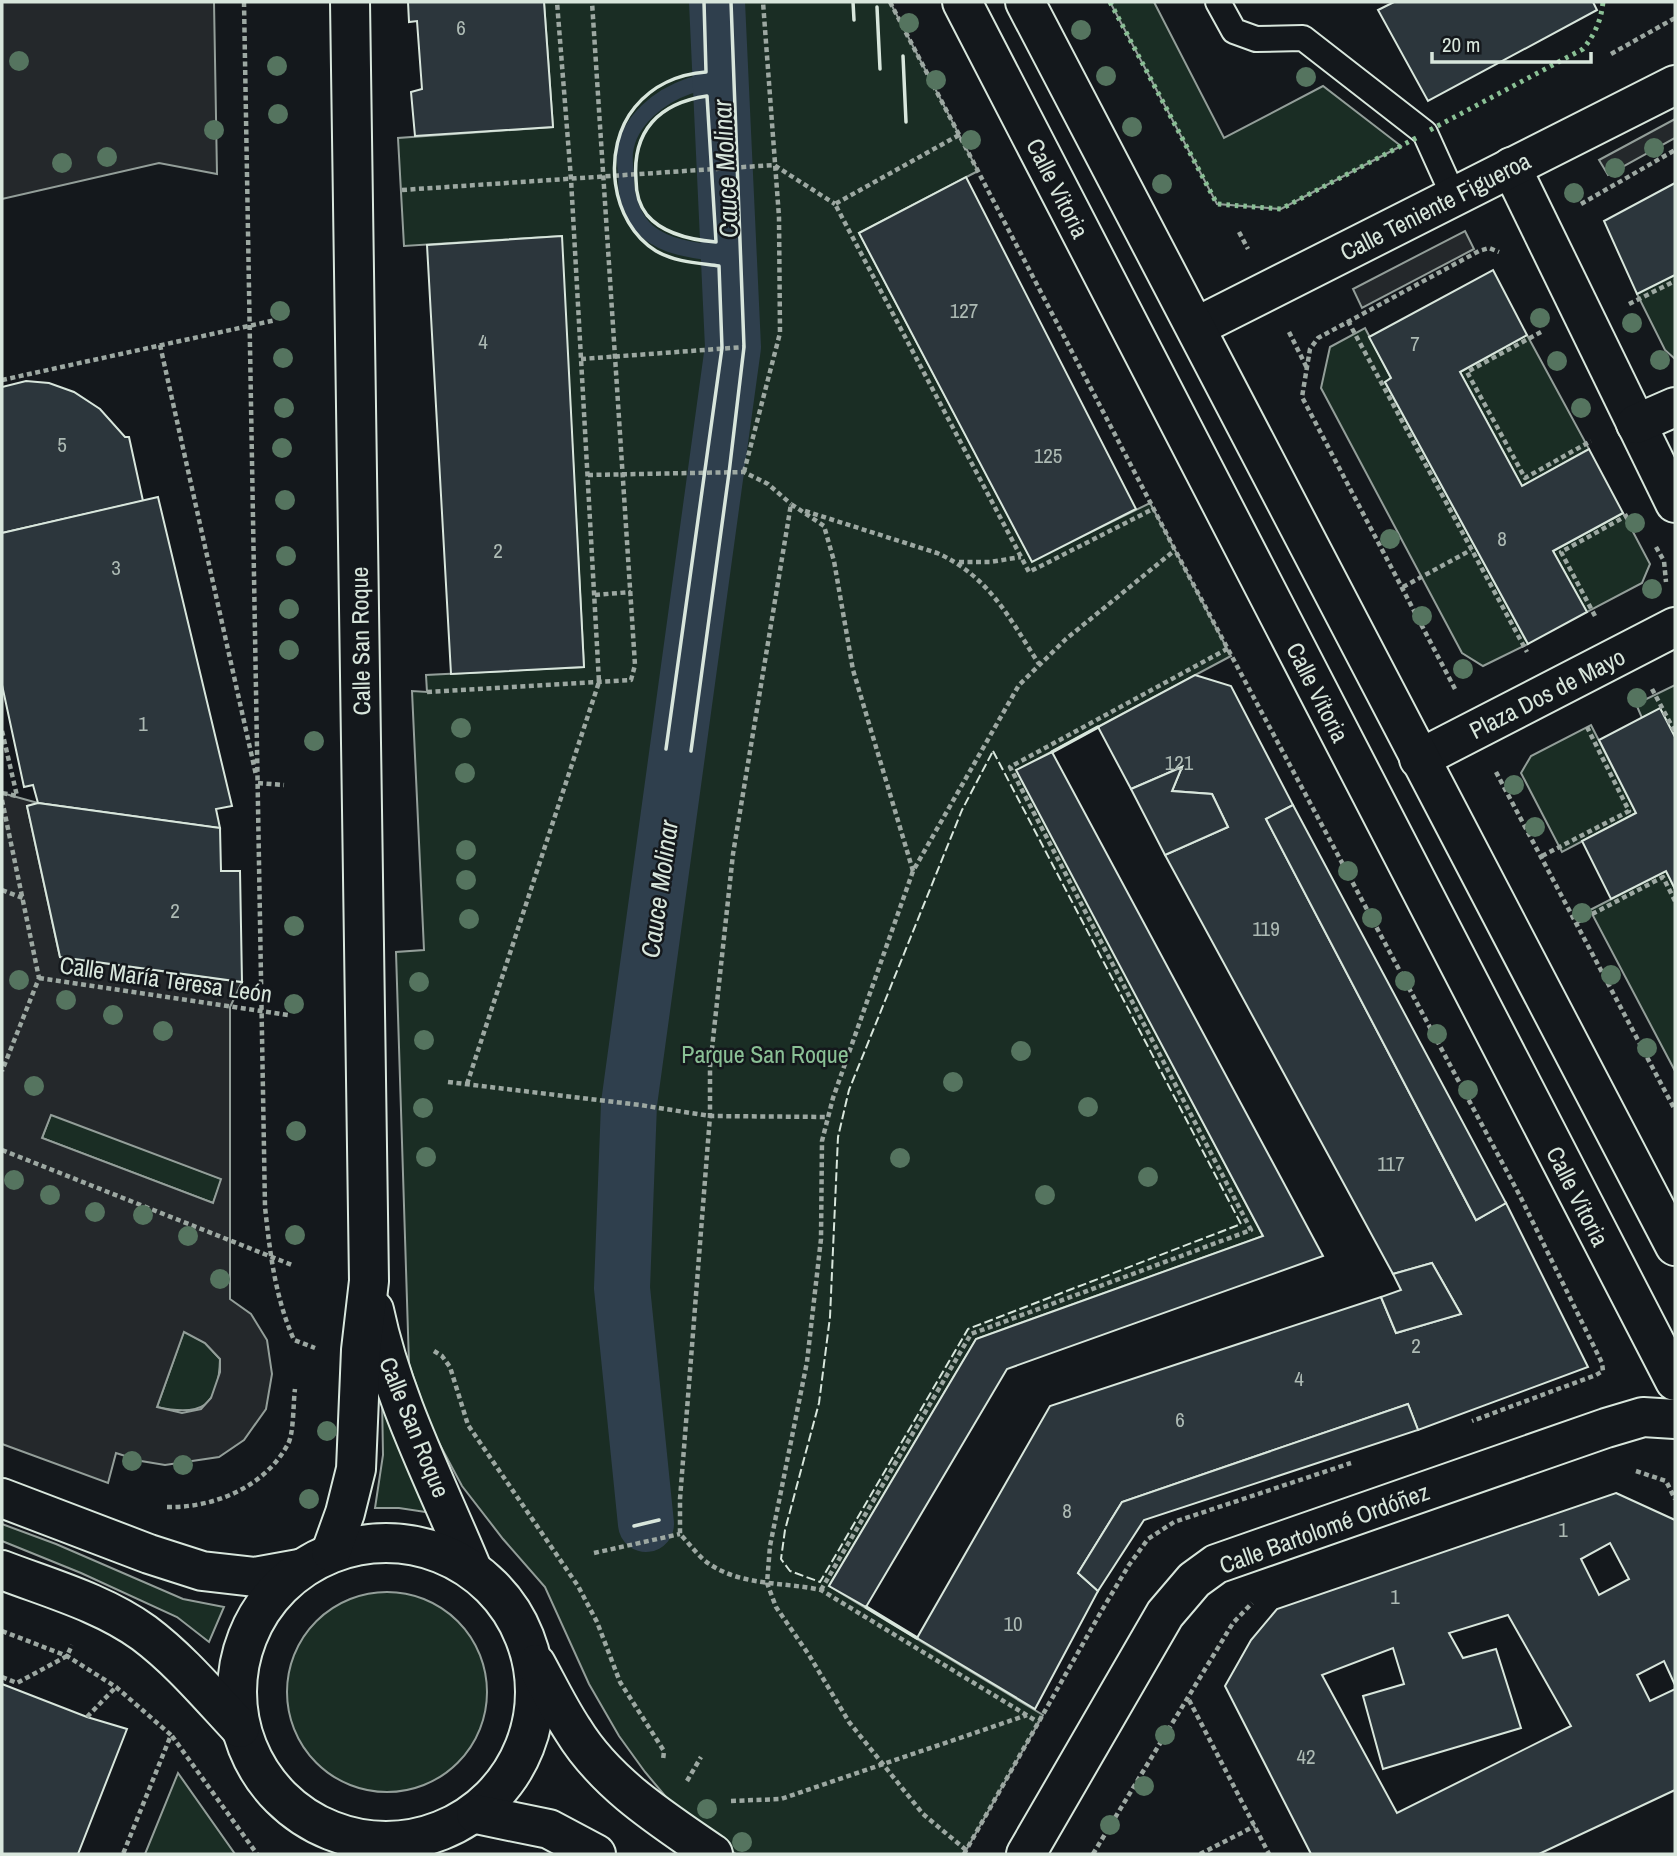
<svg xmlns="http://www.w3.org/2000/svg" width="1677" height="1856" font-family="'Archivo Narrow',sans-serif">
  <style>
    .green { fill: #1a2d24; stroke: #939e99; stroke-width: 2 }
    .parking { fill: #24282b; stroke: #939e99; stroke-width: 2; fill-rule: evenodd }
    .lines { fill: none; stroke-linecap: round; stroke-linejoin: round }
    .stream { stroke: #2f3f4d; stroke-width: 16 }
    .canal { stroke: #2f3f4d; stroke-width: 56 }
    .building { fill: #2c363c; stroke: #d8e6dc; stroke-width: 2; fill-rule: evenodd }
    .lane-casing { stroke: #d8e6dc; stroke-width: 28 }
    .street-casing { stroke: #d8e6dc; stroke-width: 42 }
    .highway-casing { stroke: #d8e6dc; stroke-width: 42 }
    .path { stroke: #9da8a2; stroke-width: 4.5; stroke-dasharray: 5 3.5; stroke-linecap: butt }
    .lane { stroke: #14181c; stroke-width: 24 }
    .street { stroke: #14181c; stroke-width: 38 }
    .highway { stroke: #14181c; stroke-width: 38 }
    .hedge { stroke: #8ac095; stroke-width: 5; stroke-dasharray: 3.5 5; stroke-linecap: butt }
    .fence { stroke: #d8e6dc; stroke-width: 2; stroke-dasharray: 9 3.5; stroke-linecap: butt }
    .wall { stroke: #d8e6dc; stroke-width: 3.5 }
    .tree { fill: #55745f }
    .labels { text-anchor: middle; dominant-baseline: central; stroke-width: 5; stroke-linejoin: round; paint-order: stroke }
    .number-label { font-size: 21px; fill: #adbab4 }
    .street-label { font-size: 24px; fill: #d8e6dc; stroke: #14181c }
    .park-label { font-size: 24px; fill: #8ac095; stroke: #14181c }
    .water-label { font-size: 26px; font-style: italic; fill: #d8e6dc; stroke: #14181c }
  </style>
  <rect width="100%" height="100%" fill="#14181c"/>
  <g class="green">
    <path d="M544,2H890L978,171L859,233L1032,561L1150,503L1231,656L1017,770L1263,1236L976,1339L829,1586L1043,1715L964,1854H736L682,1816L645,1772L619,1736L589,1684L545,1587L503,1539L462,1486L432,1430L409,1364L396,952L424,950L412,691L427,692L426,675L584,667L561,236L404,246L398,138L553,127Z"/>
    <path d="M1110,2H1154L1224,138L1323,86L1401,146L1281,209L1217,204Z"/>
    <path d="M1675,275V359L1665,350L1637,294Z"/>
    <path d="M1365,328L1391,378L1385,382L1528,644L1483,666L1462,653L1321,388L1330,347Z"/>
    <path d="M1527,335L1589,449L1522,486L1460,372Z"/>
    <path d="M1623,513L1650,564L1642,583L1587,612L1553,551Z"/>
    <path d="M1675,685V737L1660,709L1642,718L1636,704Z"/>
    <path d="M1591,725L1636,813L1562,852L1521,773L1531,756Z"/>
    <path d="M1666,871L1675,889V1071L1590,910Z"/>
    <path d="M51,1114L222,1179L213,1203L42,1138Z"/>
    <path d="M184,1331L205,1343L220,1359C219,1407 201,1417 157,1407Z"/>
    <path d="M382,1397L432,1513L399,1508H375L383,1455Z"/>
    <path d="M2,1524L56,1544L183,1599L224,1607L209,1642L177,1617L81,1573L2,1541Z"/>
    <circle cx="387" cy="1692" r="100"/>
    <path d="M178,1773L235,1854H145Z"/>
  </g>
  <g class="parking">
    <path d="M2,2H214L217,174L159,163L2,199Z"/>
    <path d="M1675,119V138L1608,175L1599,160Z"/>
    <path d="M1465,231L1474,249L1362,308L1353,289Z"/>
    <path d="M2,793L38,803L27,806L60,957L242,982L230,1007V1299L251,1314L267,1340L272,1374L266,1409L244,1440L219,1457L165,1465L141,1461L116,1453L108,1483L2,1444ZM51,1115L221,1179L213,1203L42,1138ZM184,1332L205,1343L220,1359V1372L211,1398L201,1409L182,1413L157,1407Z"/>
  </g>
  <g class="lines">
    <path class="stream" d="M720,83C710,84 698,83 689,86C660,96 629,120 625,152C624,161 626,170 626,179C626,197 633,219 648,232C670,250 702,251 729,255"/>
    <path class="canal" d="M646,1524L622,1288L629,1104L733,347L717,2"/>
  </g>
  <g class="building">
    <path d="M408,2H544L553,127L415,136L411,92L422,89L417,21L409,22Z"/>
    <path d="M1394,2H1593L1597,10L1428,101L1378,10Z"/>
    <path d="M966,177L1136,509L1032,562L859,233Z"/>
    <path d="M1675,183V275L1637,294L1604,221Z"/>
    <path d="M562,236L584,667L451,674L427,245Z"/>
    <path d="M1493,270L1527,335L1460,372L1522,486L1589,449L1623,513L1553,551L1587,612L1528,644L1385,382L1391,378L1369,337Z"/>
    <path d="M26,381L49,383L74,392L100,409L125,437H129L143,501L2,533V387Z"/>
    <path d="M158,497L232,806L216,809L220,828L38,803L33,785L24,787L2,685V533Z"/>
    <path d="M1195,675L1231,686L1293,805L1266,819L1476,1220L1506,1203L1588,1367L1418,1430L1408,1404L1122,1502L1078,1573L1098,1591L1035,1709L917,1638L1050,1406L1381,1297L1396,1333L1461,1314L1432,1263L1393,1274L1165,855L1228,827L1212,794L1172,791L1182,767L1131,789L1098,727Z"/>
    <path d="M1660,708L1675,737V889L1666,871L1611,899L1582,841L1636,813L1599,740Z"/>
    <path d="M1052,752L1323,1256L1007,1369L866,1607L829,1586L976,1339L1263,1236L1016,770Z"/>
    <path d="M1182,767L1172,791L1212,794L1228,827L1165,855L1131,789Z"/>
    <path d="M38,803L220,828L221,871H240L242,982L60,957L27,806Z"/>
    <path d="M1293,805L1506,1203L1476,1220L1266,819Z"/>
    <path d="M1432,1263L1461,1314L1396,1333L1381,1297L1401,1290L1393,1274Z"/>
    <path d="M1408,1404L1418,1430L1144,1520L1098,1591L1078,1573L1122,1502Z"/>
    <path d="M1616,1493L1675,1520V1685L1664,1661L1637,1675L1650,1701L1675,1689V1790L1539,1854H1311L1225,1686L1251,1640L1277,1609ZM1610,1543L1629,1579L1599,1595L1581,1559ZM1508,1615L1571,1726L1397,1813L1322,1675L1393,1648L1404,1684L1363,1696L1383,1769L1521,1728L1496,1649L1463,1658L1449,1633Z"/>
    <path d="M2,1684L87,1717L127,1729L78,1854H2Z"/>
  </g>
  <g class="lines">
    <defs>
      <path id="lane" d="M1218,2L1234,31L1256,39L1303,38L1425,133L1454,197"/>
      <g id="street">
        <path d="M1511,167L1675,503"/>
        <path d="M1196,327L1675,85"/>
        <path d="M1636,424L1675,407"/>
        <path d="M1419,759L1675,627"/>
        <path d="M374,1310C393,1401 437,1484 472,1569"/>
        <path d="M2,1498L149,1554L202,1571L254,1577L299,1569"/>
        <circle cx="386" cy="1692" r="149"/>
        <path d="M331,1552L345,1513L356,1469L361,1350L369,1281L350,2"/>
        <path d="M2,1570C49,1588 103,1603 144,1633C180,1660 209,1695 240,1728"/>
        <path d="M536,1664C548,1686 559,1709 573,1730C606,1784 662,1819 713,1854"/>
        <path d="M476,1814L549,1829L596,1854"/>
        <path d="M1026,1854L1165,1614L1194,1580L1216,1564L1606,1428L1643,1417L1675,1419"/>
      </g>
      <g id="highway">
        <path d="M962,2L1675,1381"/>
        <path d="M1025,2L1675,1246"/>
      </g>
    </defs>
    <use href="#lane" class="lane-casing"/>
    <use href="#street" class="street-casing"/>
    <use href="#highway" class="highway-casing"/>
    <g class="path">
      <path d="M244,2L265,1207C270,1253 275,1297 294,1340L315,1348"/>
      <path d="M890,2L1175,550L1520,1196L1602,1363L1603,1371L1596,1375L1472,1421"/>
      <path d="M1611,54L1675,18"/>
      <path d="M959,135L835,204L1029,572L1153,509"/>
      <path d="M402,190L774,165L835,204"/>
      <path d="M1581,204L1675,150"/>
      <path d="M1239,232L1248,249"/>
      <path d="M1629,304L1675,281"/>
      <path d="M1348,321L1527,652"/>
      <path d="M1289,332L1307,368"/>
      <path d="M1541,332L1467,372L1525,478L1591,441"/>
      <path d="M160,345L256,775"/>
      <path d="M581,359L744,347"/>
      <path d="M2,380L276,320"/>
      <path d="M744,472L780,333L779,217L763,2"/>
      <path d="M588,475L744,472L768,484L791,504"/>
      <path d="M805,511L937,553C989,576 1010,619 1039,664"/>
      <path d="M1656,547L1664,561L1666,582"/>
      <path d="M959,562H990L1021,557"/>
      <path d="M1403,587L1471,550"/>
      <path d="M595,595L631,592"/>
      <path d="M1595,616L1561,552L1628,515"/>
      <path d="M1455,689L1302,397L1310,349L1318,338L1479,251L1489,248L1499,252"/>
      <path d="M1652,689L1675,732"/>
      <path d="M427,692L631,680L635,665L592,2"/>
      <path d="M2,731L17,796L2,793"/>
      <path d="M1496,772L1675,1110"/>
      <path d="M258,783L284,785"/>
      <path d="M2,800L39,978L2,1071"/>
      <path d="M1542,856L1629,811L1586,725"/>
      <path d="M913,871L853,670L834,561L824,526L791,504L733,854L710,1067V1116L680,1499V1534C690,1544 699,1558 711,1565C743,1586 785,1582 821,1590L1038,1722"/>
      <path d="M2,890L23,898"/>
      <path d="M1577,922L1663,877L1675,901"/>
      <path d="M39,978L288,1015"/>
      <path d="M448,1082L640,1105L710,1116L828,1117"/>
      <path d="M467,1084L599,682L571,179L557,2"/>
      <path d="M2,1150L292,1265"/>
      <path d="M434,1351L442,1356L450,1367L468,1425L578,1586L597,1622L620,1682L664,1751L663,1760"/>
      <path d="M1636,1471L1666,1481L1675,1499"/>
      <path d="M167,1507C214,1508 265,1487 288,1444C294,1433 293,1403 295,1389"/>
      <path d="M594,1553L680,1534"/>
      <path d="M821,1590L971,1334L1251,1230L1010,767L1227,649"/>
      <path d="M2,1631L67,1656L116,1687L171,1735L123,1854"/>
      <path d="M2,1677L17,1683L67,1656L72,1645"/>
      <path d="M1189,1700L1269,1854"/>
      <path d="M87,1717L116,1687"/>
      <path d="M172,1736L257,1854"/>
      <path d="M687,1781L701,1757"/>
      <path d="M731,1801L781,1799L1027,1715"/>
      <path d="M966,1850L923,1814L849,1722L809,1655L776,1607L767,1583L770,1546L807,1362L821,1239L822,1141L833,1098L913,871L1019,685L1066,639L1175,550"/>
      <path d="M964,1854L1102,1610L1129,1565L1148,1539L1174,1522L1351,1463"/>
      <path d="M1093,1854L1233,1623L1252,1603"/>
      <path d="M1200,1854L1255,1826"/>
    </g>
    <use href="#lane" class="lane"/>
    <use href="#street" class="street"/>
    <use href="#highway" class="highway"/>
    <g class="hedge">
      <path d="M1110,2L1217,204L1281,209L1418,137"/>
      <path d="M1430,130L1583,49C1595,34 1601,21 1603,2"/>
    </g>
    <path class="fence" d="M993,751L1241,1224L968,1329L820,1582L790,1571L781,1559L785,1530L819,1403L830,1317L838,1137L849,1090L962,810Z"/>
    <g class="wall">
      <path d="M853,2L854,20"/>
      <path d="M877,7L880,69"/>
      <path d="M903,56L906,122"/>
      <path d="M707,96L716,242C692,240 663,234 647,215C639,205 636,192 636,180C632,131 659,103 707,96Z"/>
      <path d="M666,749L722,348L719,266C698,263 675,262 656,251C610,223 601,148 635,107C653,85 679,74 706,72L704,2"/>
      <path d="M691,751L729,473L744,347L731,2"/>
      <path d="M1052,752L1098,727"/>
      <path d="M634,1526L659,1520"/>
      <path d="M866,1607L917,1638"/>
    </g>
  </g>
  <g class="tree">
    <circle cx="909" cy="23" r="10"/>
    <circle cx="1081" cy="30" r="10"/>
    <circle cx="19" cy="61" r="10"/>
    <circle cx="277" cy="66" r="10"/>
    <circle cx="1106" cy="76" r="10"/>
    <circle cx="1306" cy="77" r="10"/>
    <circle cx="936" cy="80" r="10"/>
    <circle cx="278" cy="114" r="10"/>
    <circle cx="1132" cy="127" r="10"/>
    <circle cx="214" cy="130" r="10"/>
    <circle cx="971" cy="140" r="10"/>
    <circle cx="1654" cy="148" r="10"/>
    <circle cx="107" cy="157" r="10"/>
    <circle cx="62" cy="163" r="10"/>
    <circle cx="1615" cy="168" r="10"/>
    <circle cx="1162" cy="184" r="10"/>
    <circle cx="1574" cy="193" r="10"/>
    <circle cx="280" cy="311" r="10"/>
    <circle cx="1540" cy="318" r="10"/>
    <circle cx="1632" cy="323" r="10"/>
    <circle cx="283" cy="358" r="10"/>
    <circle cx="1660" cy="360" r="10"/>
    <circle cx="1557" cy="361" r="10"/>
    <circle cx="284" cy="408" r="10"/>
    <circle cx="1581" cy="408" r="10"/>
    <circle cx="282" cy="448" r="10"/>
    <circle cx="285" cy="500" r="10"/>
    <circle cx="1635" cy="523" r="10"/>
    <circle cx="1390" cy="539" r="10"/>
    <circle cx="286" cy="556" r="10"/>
    <circle cx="1652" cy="589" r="10"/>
    <circle cx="289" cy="609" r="10"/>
    <circle cx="1422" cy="616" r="10"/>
    <circle cx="289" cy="650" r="10"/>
    <circle cx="1463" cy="669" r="10"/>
    <circle cx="1637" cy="698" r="10"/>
    <circle cx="461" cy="728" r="10"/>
    <circle cx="314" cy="741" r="10"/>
    <circle cx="465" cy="773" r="10"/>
    <circle cx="1514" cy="785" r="10"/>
    <circle cx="1535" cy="827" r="10"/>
    <circle cx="466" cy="850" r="10"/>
    <circle cx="1348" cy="871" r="10"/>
    <circle cx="466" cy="880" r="10"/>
    <circle cx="1582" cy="913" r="10"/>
    <circle cx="1372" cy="918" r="10"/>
    <circle cx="469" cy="919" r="10"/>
    <circle cx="294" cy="926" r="10"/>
    <circle cx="1611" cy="975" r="10"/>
    <circle cx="19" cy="980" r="10"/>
    <circle cx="1405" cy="981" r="10"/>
    <circle cx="419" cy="982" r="10"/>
    <circle cx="66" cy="1000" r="10"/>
    <circle cx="294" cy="1004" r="10"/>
    <circle cx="113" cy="1015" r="10"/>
    <circle cx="163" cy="1031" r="10"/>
    <circle cx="1437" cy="1034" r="10"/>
    <circle cx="424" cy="1040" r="10"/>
    <circle cx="1647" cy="1048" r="10"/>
    <circle cx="1021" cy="1051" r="10"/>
    <circle cx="953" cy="1082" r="10"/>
    <circle cx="34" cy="1086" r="10"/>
    <circle cx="1468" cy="1090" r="10"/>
    <circle cx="1088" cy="1107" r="10"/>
    <circle cx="423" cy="1108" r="10"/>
    <circle cx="296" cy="1131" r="10"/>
    <circle cx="426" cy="1157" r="10"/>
    <circle cx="900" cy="1158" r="10"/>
    <circle cx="1148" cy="1177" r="10"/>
    <circle cx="14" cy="1180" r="10"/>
    <circle cx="50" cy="1195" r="10"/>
    <circle cx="1045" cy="1195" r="10"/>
    <circle cx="95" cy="1212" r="10"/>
    <circle cx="143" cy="1215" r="10"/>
    <circle cx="295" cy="1235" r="10"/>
    <circle cx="188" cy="1236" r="10"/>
    <circle cx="220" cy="1279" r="10"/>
    <circle cx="327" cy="1431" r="10"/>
    <circle cx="132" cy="1461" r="10"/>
    <circle cx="183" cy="1465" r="10"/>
    <circle cx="309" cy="1499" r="10"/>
    <circle cx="1165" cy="1735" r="10"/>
    <circle cx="1144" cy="1786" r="10"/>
    <circle cx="707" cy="1809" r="10"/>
    <circle cx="1110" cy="1825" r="10"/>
    <circle cx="742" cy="1842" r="10"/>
  </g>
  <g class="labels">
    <g class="number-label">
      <text x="461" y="27">6</text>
      <text x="964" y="310">127</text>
      <text x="483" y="341">4</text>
      <text x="1415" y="343">7</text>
      <text x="62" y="444">5</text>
      <text x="1048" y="455">125</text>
      <text x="1502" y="538">8</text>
      <text x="498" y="550">2</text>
      <text x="116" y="567">3</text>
      <text x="143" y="723">1</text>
      <text x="1179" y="762">121</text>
      <text x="175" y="910">2</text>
      <text x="1266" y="928">119</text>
      <text x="1391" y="1163">117</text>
      <text x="1416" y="1345">2</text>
      <text x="1299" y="1378">4</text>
      <text x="1180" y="1419">6</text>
      <text x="1067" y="1510">8</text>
      <text x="1563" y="1529">1</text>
      <text x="1395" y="1596">1</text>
      <text x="1013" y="1623">10</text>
      <text x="1306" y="1756">42</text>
    </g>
    <g class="street-label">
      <text transform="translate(1058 188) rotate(63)">Calle Vitoria</text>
      <text transform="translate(1435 206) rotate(-27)">Calle Teniente Figueroa</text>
      <text transform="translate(360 641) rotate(-91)">Calle San Roque</text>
      <text transform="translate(1318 692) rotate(63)">Calle Vitoria</text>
      <text transform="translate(1547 693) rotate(-27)">Plaza Dos de Mayo</text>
      <text transform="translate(166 979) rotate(8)">Calle María Teresa León</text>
      <text transform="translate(1578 1196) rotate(63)">Calle Vitoria</text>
      <text transform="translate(415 1427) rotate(68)">Calle San Roque</text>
      <text transform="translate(1324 1528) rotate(-20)">Calle Bartolomé Ordóñez</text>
    </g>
    <g class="park-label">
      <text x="765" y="1054">Parque San Roque</text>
    </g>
    <g class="water-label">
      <text transform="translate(725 169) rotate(-93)">Cauce Molinar</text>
      <text transform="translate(659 889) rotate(-82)">Cauce Molinar</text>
    </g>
  </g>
  <rect width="1677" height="1856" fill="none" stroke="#d8e6dc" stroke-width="7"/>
  <path d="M1432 52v10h159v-10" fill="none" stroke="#d8e6dc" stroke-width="3.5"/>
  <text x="1442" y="52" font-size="21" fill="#d8e6dc" stroke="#14181c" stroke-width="5" paint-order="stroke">20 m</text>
</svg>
